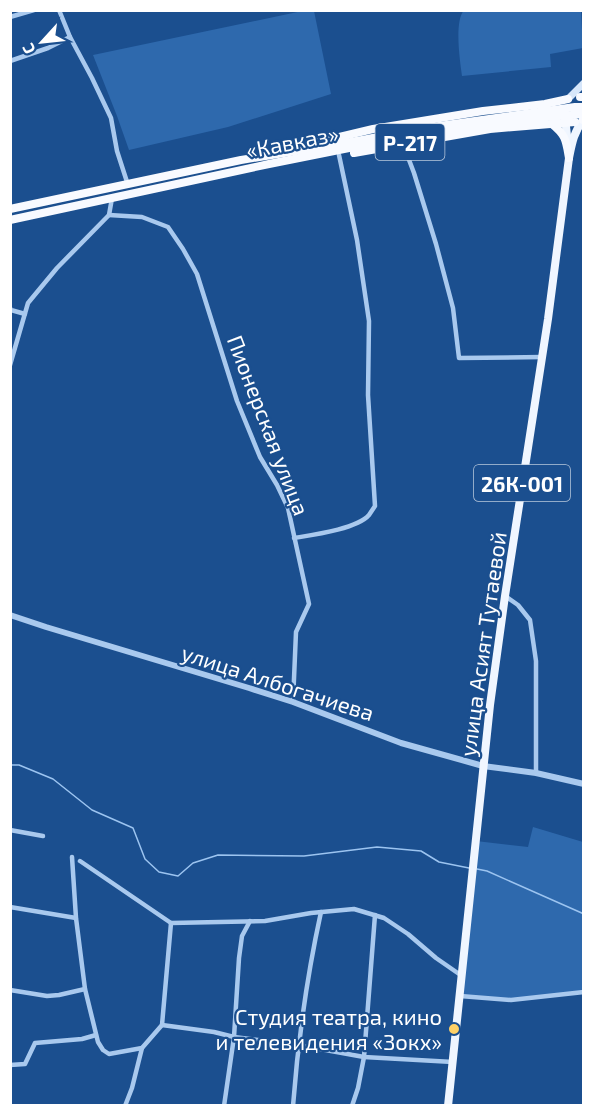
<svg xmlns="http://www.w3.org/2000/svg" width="594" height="1116" font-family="'Exo 2',sans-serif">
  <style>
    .green { fill: #2e69ad }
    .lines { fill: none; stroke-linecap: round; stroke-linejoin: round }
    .stream { stroke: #9cc4f0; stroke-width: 1.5 }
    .minor { stroke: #a9c9ee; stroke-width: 4.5 }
    .tertiary { stroke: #a9c9ee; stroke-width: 6 }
    .secondary { stroke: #d6e6fa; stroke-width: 7 }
    .primary { stroke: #f0f6ff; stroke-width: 8 }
    .trunk { stroke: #f8faff; stroke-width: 8 }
    .trunk-bridge { stroke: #f8faff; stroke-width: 8 }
    .poi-dot { fill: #ffd166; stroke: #1b4f8f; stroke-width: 2 }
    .labels { text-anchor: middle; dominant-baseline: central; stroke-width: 4.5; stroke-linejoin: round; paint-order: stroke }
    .shield { fill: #1b4f8f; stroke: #bbcadd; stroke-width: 1.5 }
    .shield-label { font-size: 21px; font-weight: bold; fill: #fff }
    .street-label { font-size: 22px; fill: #fff; stroke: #1b4f8f }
    .poi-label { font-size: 22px; fill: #fff; stroke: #1b4f8f; text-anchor: end }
  </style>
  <rect width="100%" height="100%" fill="#1b4f8f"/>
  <g class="green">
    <path d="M307,10L314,11L331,94L228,127L129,150L117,116L93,55Z"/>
    <path d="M464,10L581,11L583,48L550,54L551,67L462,76C460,61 454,22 464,10Z"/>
    <path d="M533,827L583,842V992L511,1000L460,996L476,841L528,847Z"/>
  </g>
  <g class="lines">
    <g class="stream">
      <path d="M10,765H19L53,779L92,810L133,828L145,859L159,872L178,876L193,863L218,855L304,856L377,847L421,851L439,862L469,868"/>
      <path d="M477,869L487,871L584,914"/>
    </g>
    <g class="minor">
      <path d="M59,10L70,37L92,78L111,118L117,151L128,185"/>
      <path d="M10,17L34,10"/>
      <path d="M10,61L48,48L70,37"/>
      <path d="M403,144L414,173L436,244L453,308L459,358L542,357"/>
      <path d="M109,215L142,217L168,227L183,249L197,274L237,401L260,457L277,485L288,508L309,604L296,632L293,702"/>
      <path d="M10,308L11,310L25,314"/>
      <path d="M10,365L28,303L57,268L109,215L112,198"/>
      <path d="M294,538C312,535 357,529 369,515C371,512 373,509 375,506L368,395L369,321L357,240L339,155"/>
      <path d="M505,596L518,605L530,620L536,661V773"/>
      <path d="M10,830L43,836"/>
      <path d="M72,857L76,918L85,989L98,1042L103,1050L109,1054L142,1048"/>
      <path d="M80,861L171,923L265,921L311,913L354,909L384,918L408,934L436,958L462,976"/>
      <path d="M10,907L76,918"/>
      <path d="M10,990L47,996L59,995L85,989"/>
      <path d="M460,996L511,1000L584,992"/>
      <path d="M162,1025L214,1032L234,1037L298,1045L364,1057L453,1062"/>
      <path d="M10,1065L25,1064L35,1043L82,1039L96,1035"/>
      <path d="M125,1106L132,1088L142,1048L162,1025L171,923"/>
      <path d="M224,1106L234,1037L239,958L242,936L250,921"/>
      <path d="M293,1106C298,1040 307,976 321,912"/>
      <path d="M352,1106L358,1088L364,1057L375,915"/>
    </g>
    <path class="tertiary" d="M10,615L46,627L249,688L293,702L401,743L483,766L536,773L584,784"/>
    <path class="secondary" d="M568,99L584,83"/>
    <g class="primary">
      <path d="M565,118L568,144"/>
      <path d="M448,1106L490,705L505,596L548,319L569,158C572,143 574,132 583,120"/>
    </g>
    <g class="trunk">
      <path d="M580,97H584"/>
      <path d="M583,120H584"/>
      <path d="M552,124C566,135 566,141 569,158"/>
      <path d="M310,144L373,129L483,111L545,104L568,99"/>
      <path d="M354,153L490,129L575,122"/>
      <path d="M10,209L241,160L357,141"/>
      <path d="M10,220L269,164L359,146"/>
    </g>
    <g class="trunk-bridge">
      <path d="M357,141L425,128L575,107H584"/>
      <path d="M359,146L431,133L547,117L584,114"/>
    </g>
  </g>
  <circle class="poi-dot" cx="454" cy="1029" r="6"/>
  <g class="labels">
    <g class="shield">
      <rect x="375.5" y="124" width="69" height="36" rx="4.5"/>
      <rect x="474" y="465" width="96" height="36" rx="4.5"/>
    </g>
    <g class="shield-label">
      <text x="410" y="142">Р-217</text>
      <text x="522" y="483">26К-001</text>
    </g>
    <g class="street-label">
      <text transform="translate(292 141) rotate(-11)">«Кавказ»</text>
      <text transform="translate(269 425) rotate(69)">Пионерская улица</text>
      <text transform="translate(482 644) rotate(-82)">улица Асият Тутаевой</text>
      <text transform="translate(278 682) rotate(18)">улица Албогачиева</text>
    </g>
    <g class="poi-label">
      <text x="442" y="1016">Студия театра, кино<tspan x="442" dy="25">и телевидения «Зокх»</tspan></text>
    </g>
  </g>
  <rect width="594" height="1116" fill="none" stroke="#ffffff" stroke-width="24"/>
  <g transform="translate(42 42) rotate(243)" stroke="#1b4f8f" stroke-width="4.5" paint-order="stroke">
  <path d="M0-4.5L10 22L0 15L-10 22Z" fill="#ffffff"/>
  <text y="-9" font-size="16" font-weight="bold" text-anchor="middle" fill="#ffffff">С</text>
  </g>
</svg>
